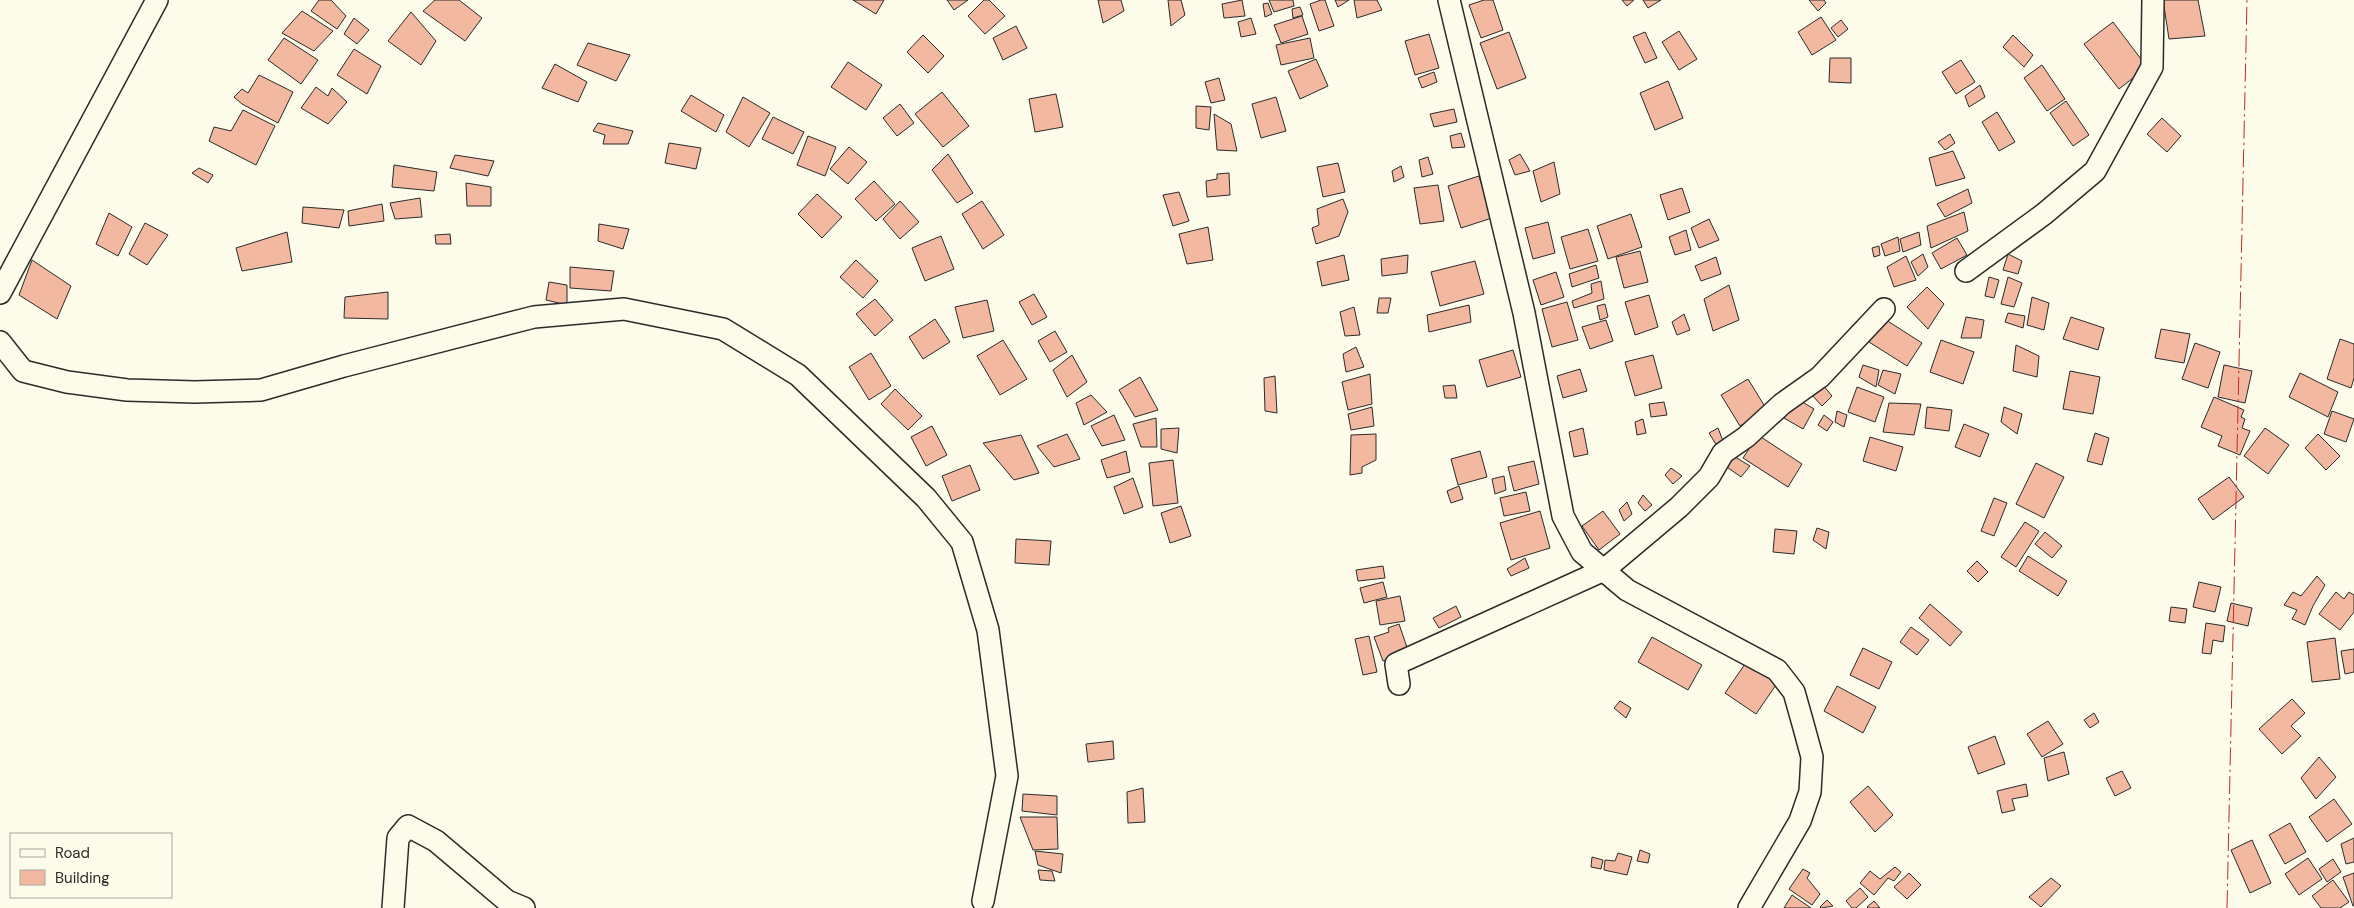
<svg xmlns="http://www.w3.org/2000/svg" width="2354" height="908" font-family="'DM Sans',sans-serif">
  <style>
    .building { fill: #f2b8a0; stroke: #2b2b2b }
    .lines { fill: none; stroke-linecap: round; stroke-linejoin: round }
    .street-casing { stroke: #2b2b2b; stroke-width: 24 }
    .street { stroke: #fdfbea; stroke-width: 21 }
    .power { stroke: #c62828; stroke-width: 1; stroke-dasharray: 18 4 2.5 4; stroke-linecap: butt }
  </style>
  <rect width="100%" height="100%" fill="#fdfbea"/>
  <g class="building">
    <path d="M319,0H331L346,16L337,29L311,11Z"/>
    <path d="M435,0H459L482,18L465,41L423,11Z"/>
    <path d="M853,0H884L876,14Z"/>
    <path d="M947,0H968L954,10Z"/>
    <path d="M984,0H989L1005,16L985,34L968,16Z"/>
    <path d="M1098,0H1121L1124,11L1103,23Z"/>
    <path d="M1168,0H1181L1185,15L1171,26Z"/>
    <path d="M1242,0L1245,16L1224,18L1222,4Z"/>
    <path d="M1269,0H1293L1294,6L1274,12Z"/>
    <path d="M1321,0H1325L1334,26L1319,31L1310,4Z"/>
    <path d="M1335,0H1349L1338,7Z"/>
    <path d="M1354,0H1377L1382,10L1357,18Z"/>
    <path d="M1484,0H1493L1503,30L1481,38L1469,5Z"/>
    <path d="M1622,0H1634L1627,6Z"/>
    <path d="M1643,0H1661L1648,8Z"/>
    <path d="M1809,0H1824L1826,3L1818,11Z"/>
    <path d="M2163,0H2198L2205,36L2169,39Z"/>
    <path d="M1268,3L1272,14L1265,17L1263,4Z"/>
    <path d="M1300,7L1303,15L1293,18L1292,9Z"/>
    <path d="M302,11L333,31L314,51L282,33Z"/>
    <path d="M411,12L436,41L421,65L388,41Z"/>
    <path d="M1302,16L1308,34L1281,43L1274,25Z"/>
    <path d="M1821,17L1836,40L1812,55L1798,32Z"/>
    <path d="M354,18L369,30L357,44L344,34Z"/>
    <path d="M1251,18L1256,34L1241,37L1238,22Z"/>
    <path d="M1841,20L1848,29L1838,37L1831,28Z"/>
    <path d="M2113,22L2147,67L2119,89L2084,44Z"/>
    <path d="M1016,26L1027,48L1003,60L993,38Z"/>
    <path d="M1679,31L1697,59L1679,70L1662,42Z"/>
    <path d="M1509,32L1526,78L1497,89L1480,43Z"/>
    <path d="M1645,32L1657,58L1645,63L1633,37Z"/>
    <path d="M1429,34L1439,68L1415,75L1405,41Z"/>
    <path d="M923,35L944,56L928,73L907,52Z"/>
    <path d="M2013,35L2033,55L2024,67L2003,47Z"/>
    <path d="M284,38L318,60L301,84L268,60Z"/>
    <path d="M1310,38L1314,58L1281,65L1276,45Z"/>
    <path d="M588,43L630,55L616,81L577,65Z"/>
    <path d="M354,49L381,66L367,94L337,75Z"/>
    <path d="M1830,58H1851V83L1829,82Z"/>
    <path d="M1316,59L1328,86L1300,99L1288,71Z"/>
    <path d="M1961,60L1975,82L1956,94L1942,72Z"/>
    <path d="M848,62L882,85L866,110L831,87Z"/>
    <path d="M555,64L587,82L578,102L542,88Z"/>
    <path d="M2042,65L2065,99L2047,111L2024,78Z"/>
    <path d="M1434,72L1437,82L1422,88L1418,78Z"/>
    <path d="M259,75L293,92L278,123L242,104L234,97L242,89L248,93Z"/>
    <path d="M1219,78L1225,100L1211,103L1205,82Z"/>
    <path d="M1668,81L1683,118L1655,130L1640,93Z"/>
    <path d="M1980,85L1985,97L1969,107L1965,96Z"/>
    <path d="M316,87L328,96L332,88L347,102L328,124L301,108Z"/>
    <path d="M942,92L969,126L943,147L915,114Z"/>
    <path d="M1056,94L1063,127L1035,132L1029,99Z"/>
    <path d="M691,95L724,115L716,132L681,111Z"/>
    <path d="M743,97L770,113L749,147L726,132Z"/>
    <path d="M1276,97L1286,131L1261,138L1252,104Z"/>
    <path d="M2066,101L2089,135L2073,146L2050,113Z"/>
    <path d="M900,104L914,123L897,136L883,118Z"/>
    <path d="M1196,106L1211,107L1209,130L1196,128Z"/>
    <path d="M1454,109L1457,122L1434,127L1430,114Z"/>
    <path d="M243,110L275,126L256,165L209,141L214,127L231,131Z"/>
    <path d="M1997,112L2015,142L1999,151L1982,122Z"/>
    <path d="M1214,114L1231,124L1237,151L1217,150Z"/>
    <path d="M773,117L804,132L793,154L762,139Z"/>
    <path d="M2162,118L2181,136L2167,152L2147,134Z"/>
    <path d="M598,123L633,131L628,144H603L605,135L593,131Z"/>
    <path d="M1461,133L1465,147L1452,148L1450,136Z"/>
    <path d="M1950,134L1955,143L1945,150L1938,142Z"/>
    <path d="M808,136L836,147L825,176L797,165Z"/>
    <path d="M669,143L701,148L696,169L665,163Z"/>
    <path d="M849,147L867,162L848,184L830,169Z"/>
    <path d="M1953,151L1965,178L1936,186L1929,158Z"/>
    <path d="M948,154L973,193L957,203L932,170Z"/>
    <path d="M1520,154L1530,171L1515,175L1509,160Z"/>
    <path d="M455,155L494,161L488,176L450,168Z"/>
    <path d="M1428,157L1433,174L1422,177L1419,160Z"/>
    <path d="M1554,162L1560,194L1541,202L1533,171Z"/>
    <path d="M1338,163L1345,192L1323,197L1317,167Z"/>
    <path d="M394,165L437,172L434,191L392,187Z"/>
    <path d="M1401,166L1404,177L1394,182L1392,171Z"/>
    <path d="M199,168L213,175L208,183L192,173Z"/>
    <path d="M1229,173L1230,195L1207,197L1206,181L1217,179V174Z"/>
    <path d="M1479,176L1492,218L1461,228L1448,186Z"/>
    <path d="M874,181L895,204L876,221L855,199Z"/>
    <path d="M466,183L491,187V206H467Z"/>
    <path d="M1438,185L1444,221L1420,224L1414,188Z"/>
    <path d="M1682,188L1690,212L1668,220L1660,195Z"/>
    <path d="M1968,189L1972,203L1945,217L1937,204Z"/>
    <path d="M1179,192L1189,221L1173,226L1163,195Z"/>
    <path d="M817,194L842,217L822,238L798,214Z"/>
    <path d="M420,198L422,217L395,219L390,203Z"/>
    <path d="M1343,199L1348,212L1339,236L1316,244L1312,228L1319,225L1317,209Z"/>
    <path d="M900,201L919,222L900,239L883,219Z"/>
    <path d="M982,201L1004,235L983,249L962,214Z"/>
    <path d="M382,204L384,221L349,226L348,211Z"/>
    <path d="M303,207L344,210L339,228L302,223Z"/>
    <path d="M1964,212L1968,231L1931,248L1927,226Z"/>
    <path d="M109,213L132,227L118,256L96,244Z"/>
    <path d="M1631,214L1642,247L1608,259L1597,226Z"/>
    <path d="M1709,219L1719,240L1699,248L1691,228Z"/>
    <path d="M1548,222L1555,253L1533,259L1525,228Z"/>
    <path d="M145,223L168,235L147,265L129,254Z"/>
    <path d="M599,224L629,229L623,249L598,241Z"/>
    <path d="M1208,227L1213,260L1187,264L1179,234Z"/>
    <path d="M1588,229L1598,261L1570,269L1561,237Z"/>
    <path d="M1686,230L1691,250L1675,255L1669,237Z"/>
    <path d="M287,232L292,262L242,271L236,248Z"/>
    <path d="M1919,232L1921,245L1903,252L1900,239Z"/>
    <path d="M450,234L451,244H436L435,235Z"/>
    <path d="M941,236L954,269L925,281L912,248Z"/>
    <path d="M1898,237L1900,251L1885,256L1881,244Z"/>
    <path d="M1957,238L1967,255L1941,269L1932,253Z"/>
    <path d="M1879,246L1880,255L1874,257L1872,248Z"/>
    <path d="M1640,251L1648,282L1624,288L1616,257Z"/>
    <path d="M1923,254L1928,267L1918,276L1911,262Z"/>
    <path d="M2008,254L2022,261L2018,274L2003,270Z"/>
    <path d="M1344,255L1349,280L1322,286L1317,262Z"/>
    <path d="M1408,255L1407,273L1382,276L1381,259Z"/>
    <path d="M1906,256L1916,280L1894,287L1887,267Z"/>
    <path d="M1716,257L1721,274L1701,281L1695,266Z"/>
    <path d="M32,260L71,286L57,319L19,295Z"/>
    <path d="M856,260L878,281L863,298L840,277Z"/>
    <path d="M1475,261L1484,294L1440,306L1431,272Z"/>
    <path d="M1596,265L1599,278L1572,287L1569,274Z"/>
    <path d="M570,267L614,271L611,291L570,288Z"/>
    <path d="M1556,272L1564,297L1541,305L1533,280Z"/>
    <path d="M1989,277L1999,280L1994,298L1985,296Z"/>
    <path d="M2008,277L2022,283L2014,307L2001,304Z"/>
    <path d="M1601,281L1604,299L1574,308L1572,301L1592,293L1591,284Z"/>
    <path d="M549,282L567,285V305L546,300Z"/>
    <path d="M1729,285L1739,320L1713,331L1704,299Z"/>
    <path d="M1927,287L1944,304L1928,329L1907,307Z"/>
    <path d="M388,292V319L344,318L345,297Z"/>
    <path d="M1034,294L1047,317L1032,325L1019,302Z"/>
    <path d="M1649,295L1658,327L1635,335L1625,302Z"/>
    <path d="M2032,297L2049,303L2044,330L2027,325Z"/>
    <path d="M1379,298H1391L1388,313H1377Z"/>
    <path d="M875,299L893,320L875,336L856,314Z"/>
    <path d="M987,300L994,331L963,338L955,307Z"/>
    <path d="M1567,302L1578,340L1552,347L1542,309Z"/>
    <path d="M1605,304L1608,317L1600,320L1597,306Z"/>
    <path d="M1469,305L1471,322L1429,332L1427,315Z"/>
    <path d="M1354,307L1360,335L1345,336L1340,312Z"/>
    <path d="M2008,313L2025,316L2023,328L2005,322Z"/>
    <path d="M1684,314L1690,330L1677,335L1672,322Z"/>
    <path d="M1966,317L1984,320L1981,338H1961Z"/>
    <path d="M2071,317L2104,328L2098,350L2063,339Z"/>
    <path d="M1883,318L1922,343L1907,366L1869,342Z"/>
    <path d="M935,319L950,342L923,359L909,337Z"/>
    <path d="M1606,320L1613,341L1590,349L1582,327Z"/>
    <path d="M2161,329L2190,334L2184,363L2155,358Z"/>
    <path d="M1055,331L1067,352L1050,362L1038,341Z"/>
    <path d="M2340,339L2354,344V378L2351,388L2327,379Z"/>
    <path d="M1003,340L1027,379L1000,395L977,356Z"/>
    <path d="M1941,340L1974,352L1963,384L1930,372Z"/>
    <path d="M2195,343L2220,352L2208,388L2182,379Z"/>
    <path d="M2016,345L2039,356L2037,377L2013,371Z"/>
    <path d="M1356,347L1364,367L1346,372L1343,354Z"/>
    <path d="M1513,350L1521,377L1487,387L1479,360Z"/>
    <path d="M871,353L891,386L869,400L849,367Z"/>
    <path d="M1072,355L1087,382L1067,397L1053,370Z"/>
    <path d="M1653,355L1662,388L1635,396L1625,362Z"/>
    <path d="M1863,365L1879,370L1876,387L1859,377Z"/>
    <path d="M2224,365L2252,371L2245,403L2218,397Z"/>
    <path d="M1580,369L1587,391L1563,398L1557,376Z"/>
    <path d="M1883,370L1901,374L1895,394L1878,385Z"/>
    <path d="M2070,371L2100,377L2093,414L2063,409Z"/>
    <path d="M2300,373L2338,392L2328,417L2289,397Z"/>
    <path d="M1370,374L1372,404L1348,410L1342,382Z"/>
    <path d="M1275,376L1277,413L1265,411L1264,378Z"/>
    <path d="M1140,377L1158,410L1135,417L1119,390Z"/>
    <path d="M1748,379L1767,410L1740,426L1721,395Z"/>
    <path d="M1455,385L1457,398H1445L1443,386Z"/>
    <path d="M1823,385L1832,396L1822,406L1812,395Z"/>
    <path d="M1857,387L1884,397L1875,422L1848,412Z"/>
    <path d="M895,389L922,416L908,430L881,404Z"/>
    <path d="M1091,395L1107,412L1084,425L1076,403Z"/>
    <path d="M2214,397L2244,410L2241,417L2245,419L2242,428L2250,431L2240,455L2218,446L2222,436L2201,427Z"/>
    <path d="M1796,398L1814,409L1803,429L1784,418Z"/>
    <path d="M1664,402L1667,415L1651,417L1649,404Z"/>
    <path d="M1889,403L1921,404L1914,435L1883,432Z"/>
    <path d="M1372,407L1374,426L1351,430L1348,414Z"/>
    <path d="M1927,407L1952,410L1949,431L1925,428Z"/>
    <path d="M2004,407L2022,414L2017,434L2001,422Z"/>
    <path d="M1837,411L1847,415L1844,427L1835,422Z"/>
    <path d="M2332,411L2354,419L2346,442L2324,434Z"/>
    <path d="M1114,415L1125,440L1102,446L1091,426Z"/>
    <path d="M1824,415L1833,422L1827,431L1818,425Z"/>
    <path d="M1156,418L1157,447H1141L1133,424Z"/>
    <path d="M1643,419L1646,433L1637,435L1635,422Z"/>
    <path d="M1964,424L1989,434L1980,457L1955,447Z"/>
    <path d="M932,426L947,455L926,466L911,437Z"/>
    <path d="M1179,428L1177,453L1161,449V429Z"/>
    <path d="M1583,428L1588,454L1574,457L1569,432Z"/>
    <path d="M1718,428L1723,441L1717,446L1709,433Z"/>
    <path d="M2265,428L2289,445L2268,474L2244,456Z"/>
    <path d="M2095,433L2109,438L2102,465L2087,461Z"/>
    <path d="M1067,434L1080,459L1054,467L1037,446Z"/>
    <path d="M1376,434V460L1362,467V473L1350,475L1351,435Z"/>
    <path d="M2318,434L2340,456L2326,470L2305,448Z"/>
    <path d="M1021,435L1039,473L1014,480L983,443Z"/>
    <path d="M1758,435L1802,464L1788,487L1743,458Z"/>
    <path d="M1870,437L1903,447L1896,471L1863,461Z"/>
    <path d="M1126,451L1130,472L1107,478L1101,460Z"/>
    <path d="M1480,451L1487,477L1458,485L1451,459Z"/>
    <path d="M1732,455L1750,466L1741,477L1724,465Z"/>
    <path d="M1173,460L1178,503L1153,506L1149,463Z"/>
    <path d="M1534,461L1539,484L1514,491L1508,467Z"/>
    <path d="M2036,463L2064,477L2044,518L2016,504Z"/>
    <path d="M970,465L980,490L952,501L942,476Z"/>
    <path d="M1671,468L1682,476L1673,484L1665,475Z"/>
    <path d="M1504,476L1506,490L1495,494L1492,479Z"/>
    <path d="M2229,477L2244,497L2213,520L2198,499Z"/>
    <path d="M1133,478L1143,507L1124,514L1114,487Z"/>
    <path d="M1459,486L1463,499L1451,503L1447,491Z"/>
    <path d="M1526,492L1530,511L1504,516L1500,498Z"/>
    <path d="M1643,495L1652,505L1645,511L1638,503Z"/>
    <path d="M1994,498L2007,503L1994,536L1981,531Z"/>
    <path d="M1627,502L1632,514L1624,521L1619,510Z"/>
    <path d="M1181,506L1191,536L1170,543L1161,513Z"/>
    <path d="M1540,511L1550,548L1511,560L1500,523Z"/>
    <path d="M1603,511L1620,534L1599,550L1582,526Z"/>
    <path d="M2025,522L2039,531L2016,567L2001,557Z"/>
    <path d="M1817,528L1829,532L1826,549L1813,540Z"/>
    <path d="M1775,529L1797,531L1794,554L1773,552Z"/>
    <path d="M2045,532L2062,546L2052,558L2035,544Z"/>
    <path d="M1016,539L1051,541L1049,565L1015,563Z"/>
    <path d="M2028,556L2067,581L2058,596L2019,571Z"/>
    <path d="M1525,558L1529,568L1511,576L1507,569Z"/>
    <path d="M1977,561L1988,572L1978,582L1967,571Z"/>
    <path d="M1383,566L1385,578L1358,581L1356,570Z"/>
    <path d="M2317,576L2325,585L2313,606L2305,625L2292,619L2297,610L2284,605L2293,592L2301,596Z"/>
    <path d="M1383,582L1387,597L1364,603L1360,588Z"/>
    <path d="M2199,582L2221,587L2215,612L2193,607Z"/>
    <path d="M2336,592L2344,599L2349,592L2354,595V612L2340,630L2319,614Z"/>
    <path d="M1400,596L1405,621L1380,625L1376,601Z"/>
    <path d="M2231,603L2252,608L2248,626L2227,621Z"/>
    <path d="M1930,604L1962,632L1950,646L1919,618Z"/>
    <path d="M1456,606L1461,617L1439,628L1433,618Z"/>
    <path d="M2171,607L2187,609L2185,623L2169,621Z"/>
    <path d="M2206,623L2225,626L2223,642L2213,640L2211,654L2202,653Z"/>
    <path d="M1399,624L1410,656H1397L1383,661L1374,637L1389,632L1388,628Z"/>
    <path d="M1911,627L1929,640L1917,655L1900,642Z"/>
    <path d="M1369,636L1377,672L1363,675L1355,639Z"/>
    <path d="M1652,637L1702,665L1688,690L1638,662Z"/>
    <path d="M2335,638L2340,679L2312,682L2307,642Z"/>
    <path d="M1863,648L1892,662L1879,689L1850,675Z"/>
    <path d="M2354,649V672L2345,674L2341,651Z"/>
    <path d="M1747,661L1778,682L1756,714L1725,693Z"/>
    <path d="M1837,686L1876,707L1863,733L1824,711Z"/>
    <path d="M2292,699L2305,713L2291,726L2301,736L2282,754L2259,729Z"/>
    <path d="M1620,701L1631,708L1626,718L1614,708Z"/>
    <path d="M2094,713L2099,722L2090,728L2084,720Z"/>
    <path d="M2048,721L2063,744L2042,757L2027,734Z"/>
    <path d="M1995,736L2005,764L1978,774L1968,747Z"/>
    <path d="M1113,741L1114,759L1088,762L1086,744Z"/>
    <path d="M2064,752L2069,774L2048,781L2044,758Z"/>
    <path d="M2319,757L2336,777L2316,799L2301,778Z"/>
    <path d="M2122,771L2131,788L2115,796L2106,778Z"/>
    <path d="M2026,784L2028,796L2012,799L2015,810L2002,813L1997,791Z"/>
    <path d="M1868,786L1893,815L1875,832L1850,802Z"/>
    <path d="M1143,788L1145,822L1128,823L1127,792Z"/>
    <path d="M1023,794L1057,796V815L1022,811Z"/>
    <path d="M2334,799L2352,824L2327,842L2309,817Z"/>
    <path d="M1020,817H1057L1058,849L1033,850Z"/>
    <path d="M2290,823L2306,852L2285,864L2269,835Z"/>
    <path d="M2354,838V862L2346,864L2341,844Z"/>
    <path d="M2252,840L2271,883L2250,893L2231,850Z"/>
    <path d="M1640,850L1650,854L1648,863L1637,861Z"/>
    <path d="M1035,851L1063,854L1061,873L1038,865Z"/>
    <path d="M1618,853L1632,857L1627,875L1604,870L1605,860L1615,861Z"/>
    <path d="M1592,857L1603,860L1601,869L1591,867Z"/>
    <path d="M2308,858L2322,879L2299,895L2285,874Z"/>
    <path d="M2333,859L2341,872L2327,882L2319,869Z"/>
    <path d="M1895,867L1901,872L1894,881L1888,878L1874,895L1860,883L1870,871L1880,879Z"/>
    <path d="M1803,869L1810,873L1807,878L1820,894L1812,905L1789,889Z"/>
    <path d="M1038,870L1052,871L1055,881L1040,880Z"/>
    <path d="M1909,873L1921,885L1907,899L1894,887Z"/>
    <path d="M2354,873V906H2353L2343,877Z"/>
    <path d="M2051,878L2061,886L2041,907L2029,897Z"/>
    <path d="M2333,880L2349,902L2340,908H2321L2312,896Z"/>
    <path d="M1860,888L1868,897L1856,908H1852L1846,901Z"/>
    <path d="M1792,895L1811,908H1784Z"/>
    <path d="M1827,900L1833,906L1821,908L1820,907Z"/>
    <path d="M1874,901L1880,908H1868L1867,907Z"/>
  </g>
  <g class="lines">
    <defs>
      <g id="street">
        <path d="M1449,0L1524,313L1563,516L1582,552L1627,590L1777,670L1794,692L1803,724L1812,757L1810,792L1800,821L1749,908"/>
        <path d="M1966,271L2044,214L2095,171L2152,67L2153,0"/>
        <path d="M0,293L157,0"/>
        <path d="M0,342L23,371L67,382L127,390L195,392L261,390L344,366L534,317L624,309L723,329L798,375L926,498L962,542L988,630L1007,776L983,901"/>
        <path d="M1399,684L1396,664L1604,570L1679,507L1709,477L1723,453L1746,437L1782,404L1820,377L1884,309"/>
        <path d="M393,908L398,838L408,826L436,841L507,901L524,908"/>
      </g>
    </defs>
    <use href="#street" class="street-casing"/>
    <use href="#street" class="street"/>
    <path class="power" d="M2227,908L2247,0"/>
  </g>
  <rect x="10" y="833" width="162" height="65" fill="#fdfbea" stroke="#a9a89e"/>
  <rect x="20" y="849" width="25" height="8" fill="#fdfbea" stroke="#a9a89e"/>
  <text x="55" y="858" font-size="15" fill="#2b2b2b">Road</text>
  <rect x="20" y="870" width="25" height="15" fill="#f2b8a0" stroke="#a9a89e"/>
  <text x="55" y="883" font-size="15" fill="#2b2b2b">Building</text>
</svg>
